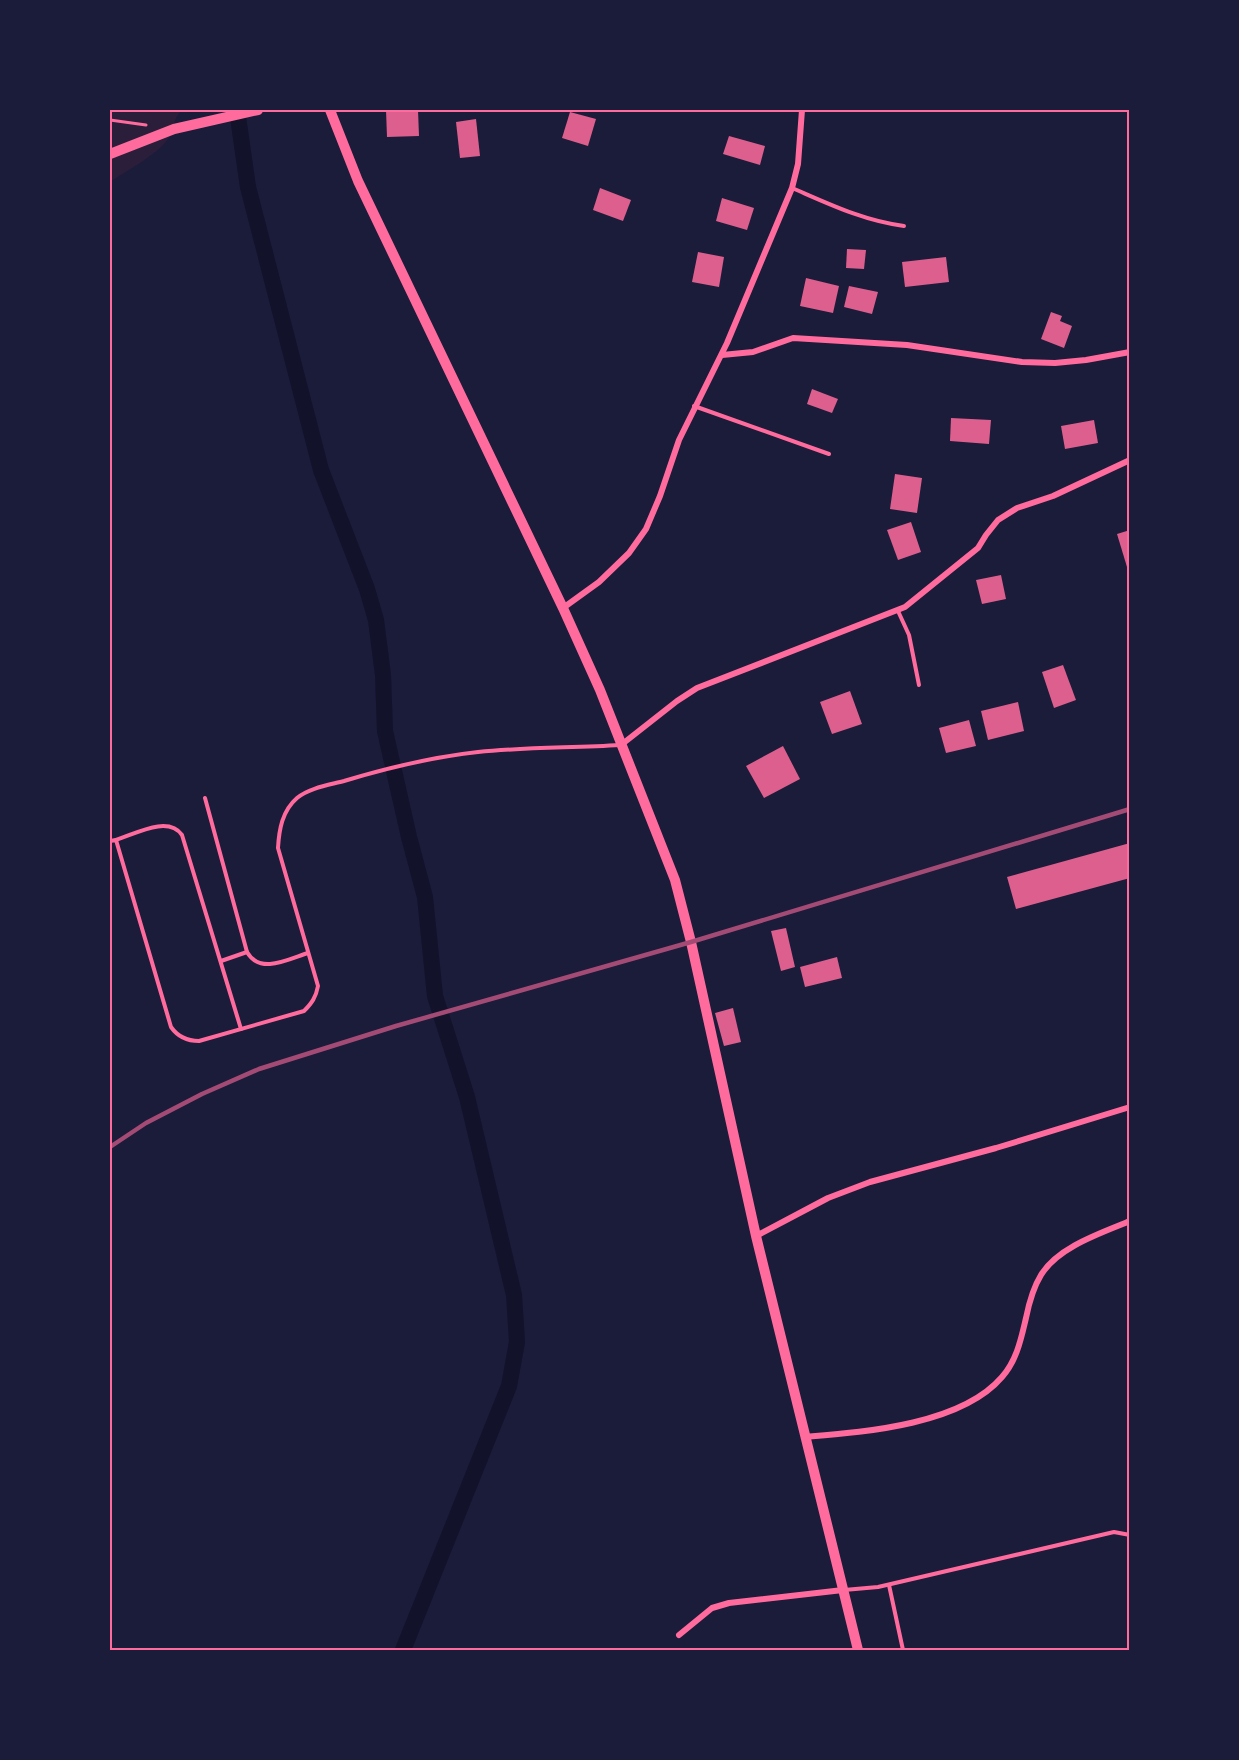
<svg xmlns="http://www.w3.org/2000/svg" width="1239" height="1760" font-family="Cabin,sans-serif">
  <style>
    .green { fill: #2a1e3b }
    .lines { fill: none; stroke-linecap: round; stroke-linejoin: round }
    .canal { stroke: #12122b; stroke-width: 16 }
    .building { fill: #dd5f8e }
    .path { stroke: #ff6b9d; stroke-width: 3 }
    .service { stroke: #ff6b9d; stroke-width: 4 }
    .minor { stroke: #ff6b9d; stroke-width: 6 }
    .secondary { stroke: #ff6b9d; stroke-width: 10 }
    .rail { stroke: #a44b75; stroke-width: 4.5 }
    .neatline { fill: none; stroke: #ff6b9d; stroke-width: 2 }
  </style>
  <rect width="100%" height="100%" fill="#1b1b3a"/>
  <path class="green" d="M110,110H182C173,118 174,130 168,139C158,154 125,172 110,182Z"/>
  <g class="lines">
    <path class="canal" d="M237,110L248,187L321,470L367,589L376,620L383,675L385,731L409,837L425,897L435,996L467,1097L514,1295L517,1342L509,1386L403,1650"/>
  </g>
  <g class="building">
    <path d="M386,110H418L419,136L387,137Z"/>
    <path d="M570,112L596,119L588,146L562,138Z"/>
    <path d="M476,119L480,156L460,158L456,122Z"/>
    <path d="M729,136L765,146L760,165L723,154Z"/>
    <path d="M600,188L631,200L623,221L593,210Z"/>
    <path d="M722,198L754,208L747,230L716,221Z"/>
    <path d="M847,249L866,250L864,269L846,268Z"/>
    <path d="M698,252L724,257L719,287L692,282Z"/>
    <path d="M946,257L949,282L905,287L902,262Z"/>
    <path d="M806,278L839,286L833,313L800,306Z"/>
    <path d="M849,286L878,292L872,314L844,307Z"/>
    <path d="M1051,312L1062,316L1060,321L1072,326L1064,348L1041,339Z"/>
    <path d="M812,389L838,399L832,413L807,404Z"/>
    <path d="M951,418L991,420L989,444L950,441Z"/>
    <path d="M1094,420L1098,443L1065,449L1061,426Z"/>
    <path d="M895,474L922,478L917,513L890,509Z"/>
    <path d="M911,522L921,552L898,560L887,530Z"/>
    <path d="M1130,530V567H1127L1117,534Z"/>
    <path d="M1001,575L1006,599L982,604L976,580Z"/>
    <path d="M1063,665L1076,700L1054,708L1042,672Z"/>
    <path d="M850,691L862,724L832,734L820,702Z"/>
    <path d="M1018,702L1024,731L988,740L981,711Z"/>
    <path d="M969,720L976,746L946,753L939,728Z"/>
    <path d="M783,746L800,779L764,798L746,766Z"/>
    <path d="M1130,843V878L1016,909L1007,877Z"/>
    <path d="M786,928L795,967L781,971L771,931Z"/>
    <path d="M837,957L842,978L805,987L800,967Z"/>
    <path d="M733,1008L741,1042L724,1046L715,1013Z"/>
  </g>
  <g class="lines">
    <path class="path" d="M110,120L146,125"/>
    <g class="service">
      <path d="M792,188C829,204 864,221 904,226"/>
      <path d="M694,406L829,454"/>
      <path d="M898,611L909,635L919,685"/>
      <path d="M205,798L247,952C260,975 289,959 308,953"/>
      <path d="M116,840C135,834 168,815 182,835L241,1029"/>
      <path d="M110,841L116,840L171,1027C178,1037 187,1041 199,1041L304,1011C312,1003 316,997 318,986L278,848C279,830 282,811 297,798C309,788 329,785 344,781C387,768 433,757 478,752C525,747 573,748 620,745"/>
      <path d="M221,961L247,952"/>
      <path d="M889,1585L903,1650"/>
      <path d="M844,1590L878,1587L1114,1532L1130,1535"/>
    </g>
    <g class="minor">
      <path d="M722,355L753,352L793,338L907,345L1022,362L1055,363L1086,360L1130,352"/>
      <path d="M563,608L599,582L629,553L646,529L660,496L679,440L727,343L792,188L798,164L802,110"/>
      <path d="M621,745L677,701L697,688L905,607L978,548L986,535L998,520L1017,508L1053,496L1130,460"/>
      <path d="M756,1236L828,1198L870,1182L996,1148L1130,1107"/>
      <path d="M805,1437C864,1432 961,1425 1002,1377C1017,1360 1021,1339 1026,1318C1029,1303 1033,1288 1041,1275C1058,1247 1101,1233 1130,1221"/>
      <path d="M679,1635L712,1608L729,1603L843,1590"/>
    </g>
    <g class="secondary">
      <path d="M330,110L358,181L563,608L600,690L675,880L691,942L756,1236L858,1650"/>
      <path d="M110,154L174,129L258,110"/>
    </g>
    <path class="rail" d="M110,1147L146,1123L202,1094L259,1069L396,1026L691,942L1130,809"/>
  </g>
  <rect width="1239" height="1760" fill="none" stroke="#1b1b3a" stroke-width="222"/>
  <rect x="111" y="111" width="1017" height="1538" class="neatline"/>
</svg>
